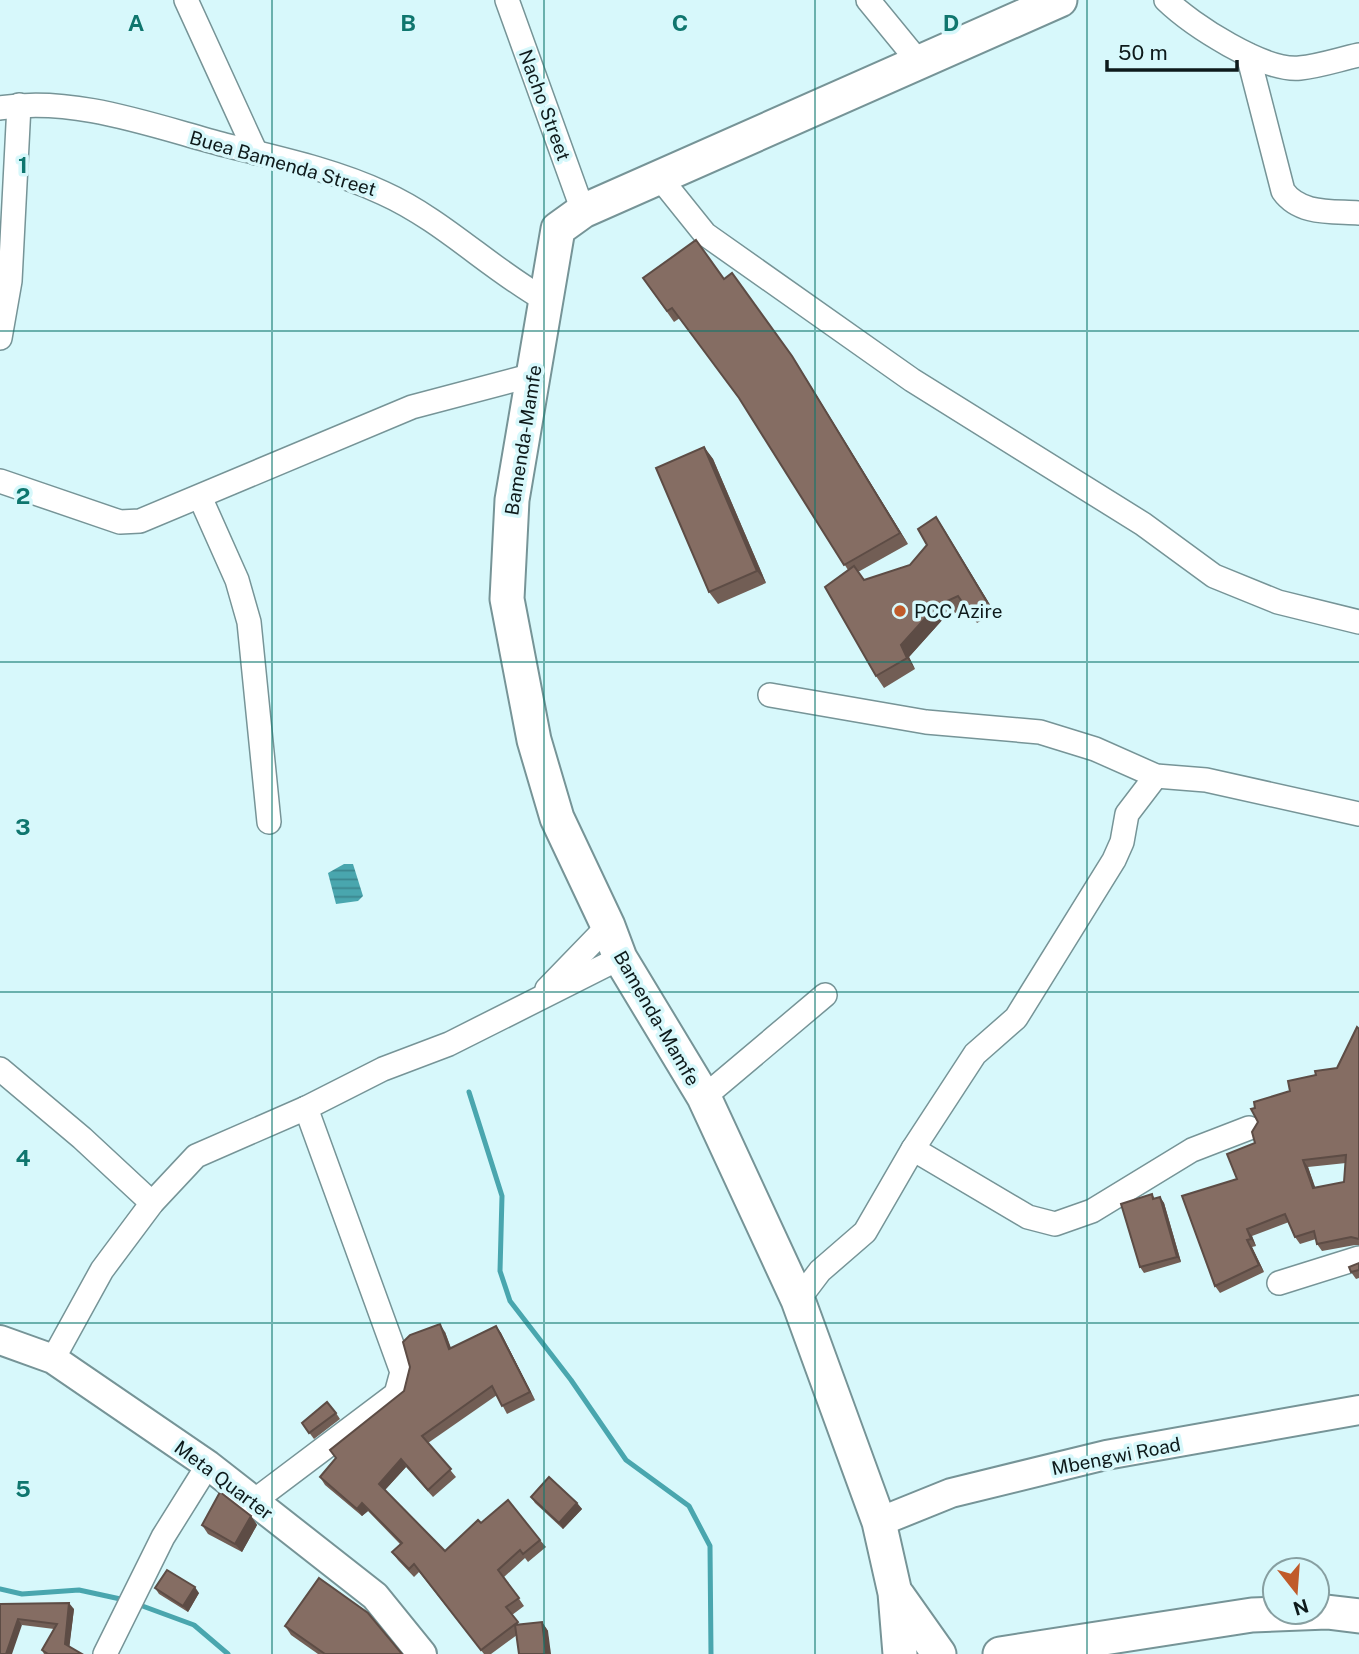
<svg xmlns="http://www.w3.org/2000/svg" width="1359" height="1654" font-family="'Public Sans',sans-serif">
  <style>
    .water { fill: url(#water-rules) }
    .lines { fill: none; stroke-linecap: round; stroke-linejoin: round }
    .stream { stroke: #49a6ae; stroke-width: 5 }
    .minor-casing { stroke: #769497; stroke-width: 26 }
    .major-casing { stroke: #769497; stroke-width: 32 }
    .highway-casing { stroke: #769497; stroke-width: 37 }
    .minor { stroke: #fff; stroke-width: 23 }
    .major { stroke: #fff; stroke-width: 28 }
    .highway { stroke: #fff; stroke-width: 33 }
    .wall { fill: #725e55; fill-rule: evenodd }
    .shaded-wall { fill: #5d4c45 }
    .building { fill: #856d63; stroke: #5d4c45; stroke-width: 2; fill-rule: evenodd }
    .grid { fill: none; stroke: #0f766e; stroke-width: 2; stroke-opacity: 0.55 }
    .poi-dot { fill: #c05b2a; stroke: #d7f8fb; stroke-width: 2.5 }
    .labels { text-anchor: middle; dominant-baseline: central; stroke-width: 7; stroke-linejoin: round; paint-order: stroke }
    .street-label { font-size: 19px; fill: #0e1a1b; stroke: #d7f8fb }
    .poi-label { font-size: 19px; fill: #0e1a1b; stroke: #d7f8fb; text-anchor: start }
    .grid-label { font-size: 23px; text-anchor: middle; font-weight: bold; fill: #0f766e; stroke: #d7f8fb; stroke-width: 7; stroke-linejoin: round; paint-order: stroke }
  </style>
  <defs>
    <pattern id="water-rules" width="6" height="5" patternUnits="userSpaceOnUse" patternTransform="scale(1.75)"><rect width="6" height="5" fill="#49a6ae"/><path d="M0 2.5h6" fill="none" stroke="#3b868d"/></pattern>
  </defs>
  <rect width="100%" height="100%" fill="#d7f8fb"/>
  <path class="water" d="M344,864H353L363,896L358,901L336,904L328,873Z"/>
  <g class="lines">
    <g class="stream">
      <path d="M469,1092L502,1196L500,1271L510,1301L571,1380L626,1460L689,1506L710,1546L711,1654"/>
      <path d="M0,1589L22,1594L79,1590L125,1600"/>
      <path d="M137,1604L194,1625L228,1654"/>
    </g>
    <defs>
      <g id="minor">
        <path d="M186,0L256,153"/>
        <path d="M507,0L583,211"/>
        <path d="M868,0L918,61"/>
        <path d="M1166,0C1192,25 1264,72 1300,68C1320,66 1340,59 1359,55"/>
        <path d="M1248,55L1283,191C1300,215 1332,211 1359,213"/>
        <path d="M0,108C75,96 153,126 225,145C277,158 334,170 383,193C443,220 490,269 547,301"/>
        <path d="M660,178L705,234L912,380L1143,524L1214,576L1278,602L1359,622"/>
        <path d="M0,338L10,281L19,105"/>
        <path d="M0,481L120,522L140,521L412,407L533,375"/>
        <path d="M200,497L237,580L249,622L269,822"/>
        <path d="M770,695L926,722L1040,732L1095,749L1156,776L1206,780L1359,814"/>
        <path d="M547,989L608,926"/>
        <path d="M0,1069L82,1138L152,1203"/>
        <path d="M704,1097L825,995"/>
        <path d="M913,1149L1028,1217L1055,1224L1092,1211L1192,1150L1249,1128"/>
        <path d="M1279,1283L1359,1258"/>
        <path d="M798,1300L820,1271L865,1232L913,1149L975,1054L1016,1018L1114,860L1122,842L1127,814L1156,776"/>
        <path d="M53,1359L102,1270L152,1203L196,1156L306,1108L383,1069L449,1044L620,958"/>
        <path d="M254,1501L396,1394L402,1372L306,1108"/>
        <path d="M105,1654L163,1537L208,1465"/>
      </g>
      <g id="major">
        <path d="M0,1340L53,1359L208,1465L375,1596L422,1654"/>
        <path d="M879,1522L951,1493L1106,1455L1359,1410"/>
      </g>
      <g id="highway">
        <path d="M898,1596L939,1654"/>
        <path d="M900,1654L895,1593L879,1522L798,1300L704,1097L620,958L608,926L557,818L534,740L507,599L512,500L558,229L583,211L1060,0"/>
        <path d="M1000,1654L1252,1615L1327,1612L1359,1616"/>
      </g>
    </defs>
    <use href="#minor" class="minor-casing"/>
    <use href="#major" class="major-casing"/>
    <use href="#highway" class="highway-casing"/>
    <use href="#minor" class="minor"/>
    <use href="#major" class="major"/>
    <use href="#highway" class="highway"/>
  </g>
  <g class="wall">
    <path d="M643,278L724,279L799,367L908,544L858,572L864,580L910,565L927,545L936,517L995,613L977,623L966,608L944,618L909,657L915,669L884,688L876,676L848,570L742,402L680,318L674,322Z"/>
    <path d="M704,447L713,459L766,583L718,604L709,592Z"/>
    <path d="M1359,1029V1245H1355L1322,1251L1317,1244L1316,1239L1300,1244L1295,1237L1289,1222L1252,1236L1256,1246L1252,1247L1264,1272L1220,1293L1215,1286L1237,1179L1255,1143L1290,1091L1316,1075L1337,1068ZM1346,1163L1344,1182L1315,1188L1308,1167Z"/>
    <path d="M1152,1194L1155,1199L1160,1197L1164,1203L1181,1262L1144,1273L1140,1267Z"/>
    <path d="M1359,1263V1278L1356,1279L1351,1272Z"/>
    <path d="M496,1326L501,1333L535,1400L507,1414L497,1395L428,1443L456,1477L433,1497L406,1467L385,1490L445,1551L481,1523L540,1540L546,1547L528,1562L525,1558L504,1577L524,1606L512,1615L519,1625L542,1622L548,1631L517,1635L491,1654H484L419,1572L414,1577L398,1560L392,1552L400,1544L368,1511L362,1516L325,1485L320,1477L336,1458L330,1450L404,1391L445,1332L451,1348Z"/>
    <path d="M336,1413L340,1419L314,1439L302,1423Z"/>
    <path d="M531,1497L577,1503L582,1509L563,1529L535,1503Z"/>
    <path d="M251,1516L257,1525L242,1552L208,1534L202,1525Z"/>
    <path d="M155,1588L199,1593L188,1612L159,1594Z"/>
    <path d="M0,1604L74,1609L69,1647L82,1654H44L42,1650L54,1629L22,1625Z"/>
    <path d="M285,1626L402,1654H318L291,1635Z"/>
  </g>
  <g class="shaded-wall">
    <path d="M792,356L799,367L908,544L900,533Z"/>
    <path d="M704,447L713,459L766,583L757,571Z"/>
    <path d="M936,517L944,529L995,613L987,602Z"/>
    <path d="M936,606L944,618L909,657L915,669L907,658L901,645Z"/>
    <path d="M1303,1160L1308,1167L1318,1195L1313,1188Z"/>
    <path d="M1160,1197L1164,1203L1181,1262L1177,1257Z"/>
    <path d="M1247,1229L1252,1236L1256,1246L1251,1239Z"/>
    <path d="M1247,1240L1252,1247L1264,1272L1259,1265Z"/>
    <path d="M440,1324L445,1332L454,1357L449,1349Z"/>
    <path d="M496,1326L501,1333L535,1400L530,1392Z"/>
    <path d="M401,1459L406,1467L384,1491L379,1484Z"/>
    <path d="M362,1503L368,1511L362,1516L357,1509Z"/>
    <path d="M577,1503L582,1509L563,1529L559,1523Z"/>
    <path d="M251,1516L257,1525L242,1552L235,1544Z"/>
    <path d="M195,1587L199,1593L188,1612L183,1606Z"/>
    <path d="M69,1603L74,1609L69,1650L65,1644Z"/>
    <path d="M18,1619L22,1625L12,1654H6Z"/>
    <path d="M542,1622L548,1631L551,1654H546Z"/>
  </g>
  <g class="building">
    <path d="M696,240L724,279L732,273L792,356L900,533L844,565L739,398L672,308L667,311L643,278Z"/>
    <path d="M704,447L757,571L709,592L656,468Z"/>
    <path d="M936,517L987,602L969,612L958,596L936,606L901,645L907,658L876,676L825,587L854,566L864,580L910,565L927,545L918,529Z"/>
    <path d="M1357,1027L1359,1029V1239L1351,1237L1317,1244L1314,1231L1295,1237L1285,1214L1247,1229L1251,1239L1247,1240L1259,1265L1215,1286L1182,1196L1237,1179L1227,1154L1255,1143L1252,1132L1258,1122L1251,1109L1255,1108L1254,1102L1290,1091L1288,1081L1316,1075L1315,1071L1337,1068ZM1346,1155L1344,1182L1313,1188L1303,1160Z"/>
    <path d="M1152,1194L1153,1199L1160,1197L1177,1257L1140,1267L1121,1204Z"/>
    <path d="M1359,1263V1270L1351,1272L1349,1267Z"/>
    <path d="M440,1324L449,1349L496,1326L530,1392L502,1406L492,1386L422,1436L451,1469L428,1490L401,1459L379,1484L445,1551L478,1520L481,1523L508,1500L540,1540L523,1554L520,1550L498,1570L519,1598L506,1607L518,1622L481,1650L414,1564L409,1569L392,1552L402,1543L362,1503L357,1509L320,1477L336,1458L330,1450L404,1391L410,1367L403,1342L410,1335Z"/>
    <path d="M327,1402L336,1413L309,1433L302,1423Z"/>
    <path d="M549,1477L577,1503L559,1523L531,1497Z"/>
    <path d="M220,1492L251,1516L235,1544L202,1525Z"/>
    <path d="M167,1570L195,1587L183,1606L155,1588Z"/>
    <path d="M319,1578L368,1613L402,1654H325L285,1626Z"/>
    <path d="M69,1603L65,1644L82,1654H48L42,1650L57,1624L18,1619L6,1654H0V1604Z"/>
    <path d="M542,1622L546,1654H519L515,1625Z"/>
  </g>
  <path class="grid" d="M272,0V1654M544,0V1654M815,0V1654M1087,0V1654M0,331H1359M0,662H1359M0,992H1359M0,1323H1359"/>
  <circle class="poi-dot" cx="900" cy="611" r="7"/>
  <g class="labels">
    <g class="street-label">
      <text transform="translate(545 105) rotate(70)">Nacho Street</text>
      <text transform="translate(283 163) rotate(16)">Buea Bamenda Street</text>
      <text transform="translate(523 440) rotate(-81)">Bamenda-Mamfe</text>
      <text transform="translate(657 1018) rotate(60)">Bamenda-Mamfe</text>
      <text transform="translate(1116 1456) rotate(-11)">Mbengwi Road</text>
      <text transform="translate(224 1480) rotate(37)">Meta Quarter</text>
    </g>
    <g class="poi-label">
      <text x="914" y="611">PCC Azire</text>
    </g>
  </g>
  <g class="grid-label">
    <text x="136" y="31">A</text>
    <text x="408" y="31">B</text>
    <text x="680" y="31">C</text>
    <text x="951" y="31">D</text>
    <text x="23" y="173">1</text>
    <text x="23" y="504">2</text>
    <text x="23" y="835">3</text>
    <text x="23" y="1166">4</text>
    <text x="23" y="1497">5</text>
  </g>
  <g transform="translate(1296 1591) rotate(163)"><circle r="33" fill="#d7f8fb" stroke="#879fa1" stroke-width="2"/>
  <path d="M0-5L12 26L0 18L-12 26Z" fill="#c05b2a"/>
  <text y="-10" font-size="19" font-weight="bold" text-anchor="middle" fill="#0e1a1b">N</text>
  </g>
  <path d="M1107 60v10h130v-10" fill="none" stroke="#0e1a1b" stroke-width="3.5"/>
  <text x="1118" y="60" font-size="21" fill="#0e1a1b" stroke="#d7f8fb" stroke-width="5" paint-order="stroke">50 m</text>
</svg>
